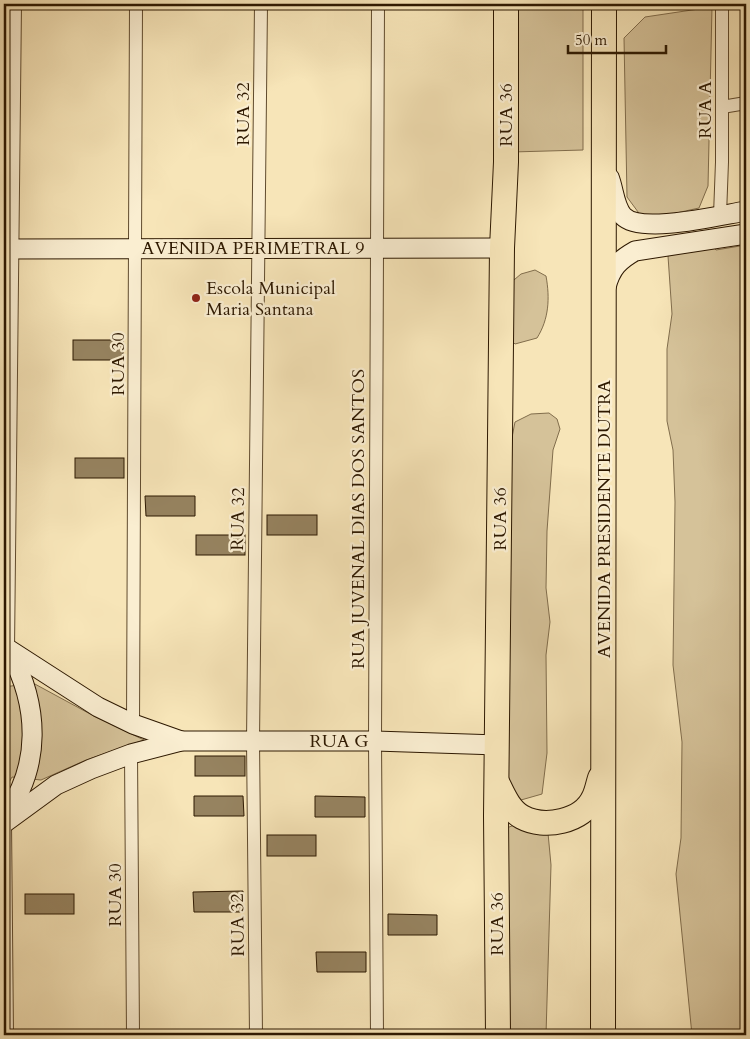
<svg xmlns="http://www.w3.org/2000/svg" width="750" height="1039" font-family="Cardo,serif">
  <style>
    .green { fill: #d5c299; stroke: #816d4c }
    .building { fill: #968360; stroke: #2d1800 }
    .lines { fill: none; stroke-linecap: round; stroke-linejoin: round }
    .street-casing { stroke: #604b2e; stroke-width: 14 }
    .secondary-casing { stroke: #2d1800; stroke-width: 21 }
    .highway-casing { stroke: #2d1800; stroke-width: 26 }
    .street { stroke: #faeed1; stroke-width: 12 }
    .secondary { stroke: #faeed1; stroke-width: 19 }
    .highway { stroke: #f7e5b8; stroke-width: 24 }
    .poi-dot { fill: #8f2418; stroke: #faeed1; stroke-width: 2 }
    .labels { text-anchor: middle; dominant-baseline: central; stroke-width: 4.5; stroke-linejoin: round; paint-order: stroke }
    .street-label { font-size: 18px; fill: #2d1800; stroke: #faeed1 }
    .poi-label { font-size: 18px; fill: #2d1800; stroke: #faeed1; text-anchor: start }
  </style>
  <rect width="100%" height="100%" fill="#f7e5b8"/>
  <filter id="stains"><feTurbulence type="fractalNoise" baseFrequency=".004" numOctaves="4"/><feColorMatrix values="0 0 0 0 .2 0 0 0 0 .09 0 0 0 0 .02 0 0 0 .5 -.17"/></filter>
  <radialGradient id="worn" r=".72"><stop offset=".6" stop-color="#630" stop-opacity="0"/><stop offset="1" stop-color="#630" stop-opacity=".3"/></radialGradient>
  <g class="green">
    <path d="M511,4H583V150L512,152Z"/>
    <path d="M712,7L708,186L699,208L644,220L627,197L624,38L645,17Z"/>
    <path d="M708,241L716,250L746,245V1035H692L676,874L681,838L682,742L673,665L675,502L673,450L667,421V349L672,314L668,256L675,248Z"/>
    <path d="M535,270L546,276C550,298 549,319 537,338L515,344L505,334L502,290L521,274Z"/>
    <path d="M549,413L557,419L560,429L553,450L547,531L546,588L550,622L546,655L547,753L542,794L521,800L507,791L502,489L515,422L531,414Z"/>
    <path d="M33,683L92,715L144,740L86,760L41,780L12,777L4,791V687Z"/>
    <path d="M517,824L548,833L551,865L546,1035H495L504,829Z"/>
  </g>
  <g class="building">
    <rect x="73" y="340" width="50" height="20"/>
    <rect x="75" y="458" width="49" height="20"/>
    <path d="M145,496H195V516H146Z"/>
    <rect x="267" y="515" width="50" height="20"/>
    <rect x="196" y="535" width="49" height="20"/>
    <rect x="195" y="756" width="50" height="20"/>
    <path d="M194,796H243L244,816H194Z"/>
    <path d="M315,796L365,797V817H315Z"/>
    <rect x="267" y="835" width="49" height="21"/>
    <path d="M243,891V912H194L193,892Z"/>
    <rect x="25" y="894" width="49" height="20"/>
    <path d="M388,914L437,915V935H388Z"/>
    <path d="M316,952H366V972H317Z"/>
  </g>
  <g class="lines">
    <defs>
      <g id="street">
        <path d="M722,107L746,103"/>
        <path d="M720,215L722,162V4"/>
        <path d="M8,649L15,4"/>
        <path d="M133,724L136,4"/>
        <path d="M131,754L133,1035"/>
        <path d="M5,822L7,1035"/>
        <path d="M256,1035L253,741L261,4"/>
        <path d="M377,1035L375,741L378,4"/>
      </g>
      <g id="secondary">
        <path d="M609,177C614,189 614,206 623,216C641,235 721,215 746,211"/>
        <path d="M4,249L502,248"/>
        <path d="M606,287C611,268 619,260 635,251L746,234"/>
        <path d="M8,649L98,707L133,724L181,741"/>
        <path d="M4,817C42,766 39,706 10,652"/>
        <path d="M4,823L56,785L91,769L131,754L181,741H375L498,745"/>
      </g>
      <g id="highway">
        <path d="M497,782C503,794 509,810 522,817C544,829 583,822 594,797C597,791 598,784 600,778"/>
        <path d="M498,1035L496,816L502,248L506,162V4"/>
        <path d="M603,1035L604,4"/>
      </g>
    </defs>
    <use href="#street" class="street-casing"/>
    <use href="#secondary" class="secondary-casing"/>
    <use href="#highway" class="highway-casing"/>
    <use href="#street" class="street"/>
    <use href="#secondary" class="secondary"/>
    <use href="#highway" class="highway"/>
  </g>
  <circle class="poi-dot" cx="196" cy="298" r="5"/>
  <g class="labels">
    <g class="street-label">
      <text transform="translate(705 110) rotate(-90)">RUA A</text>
      <text transform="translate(243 114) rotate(-90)">RUA 32</text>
      <text transform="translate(506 115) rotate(-90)">RUA 36</text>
      <text x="253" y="248">AVENIDA PERIMETRAL 9</text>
      <text transform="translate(118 364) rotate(-90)">RUA 30</text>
      <text transform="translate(238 519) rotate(-89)">RUA 32</text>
      <text transform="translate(358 519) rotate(-90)">RUA JUVENAL DIAS DOS SANTOS</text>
      <text transform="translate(500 519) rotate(-90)">RUA 36</text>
      <text transform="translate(604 519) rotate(-90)">AVENIDA PRESIDENTE DUTRA</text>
      <text x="339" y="741">RUA G</text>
      <text transform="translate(115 895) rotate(-90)">RUA 30</text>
      <text transform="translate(497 924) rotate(-90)">RUA 36</text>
      <text transform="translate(238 925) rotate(-91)">RUA 32</text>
    </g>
    <g class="poi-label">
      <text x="206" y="288">Escola Municipal<tspan x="206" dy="21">Maria Santana</tspan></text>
    </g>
  </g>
  <rect width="750" height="1039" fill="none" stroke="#f7e5b8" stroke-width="20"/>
  <rect x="5" y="5" width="740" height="1029" fill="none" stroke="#2d1800" stroke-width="2.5"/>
  <rect x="10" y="10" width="730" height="1019" fill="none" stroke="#2d1800"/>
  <path d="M568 45v8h98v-8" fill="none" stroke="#2d1800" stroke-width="2.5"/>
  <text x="575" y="45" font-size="15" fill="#2d1800" stroke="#faeed1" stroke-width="4" paint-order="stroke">50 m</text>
  <rect width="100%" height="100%" filter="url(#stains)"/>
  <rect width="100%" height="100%" fill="url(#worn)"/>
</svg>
